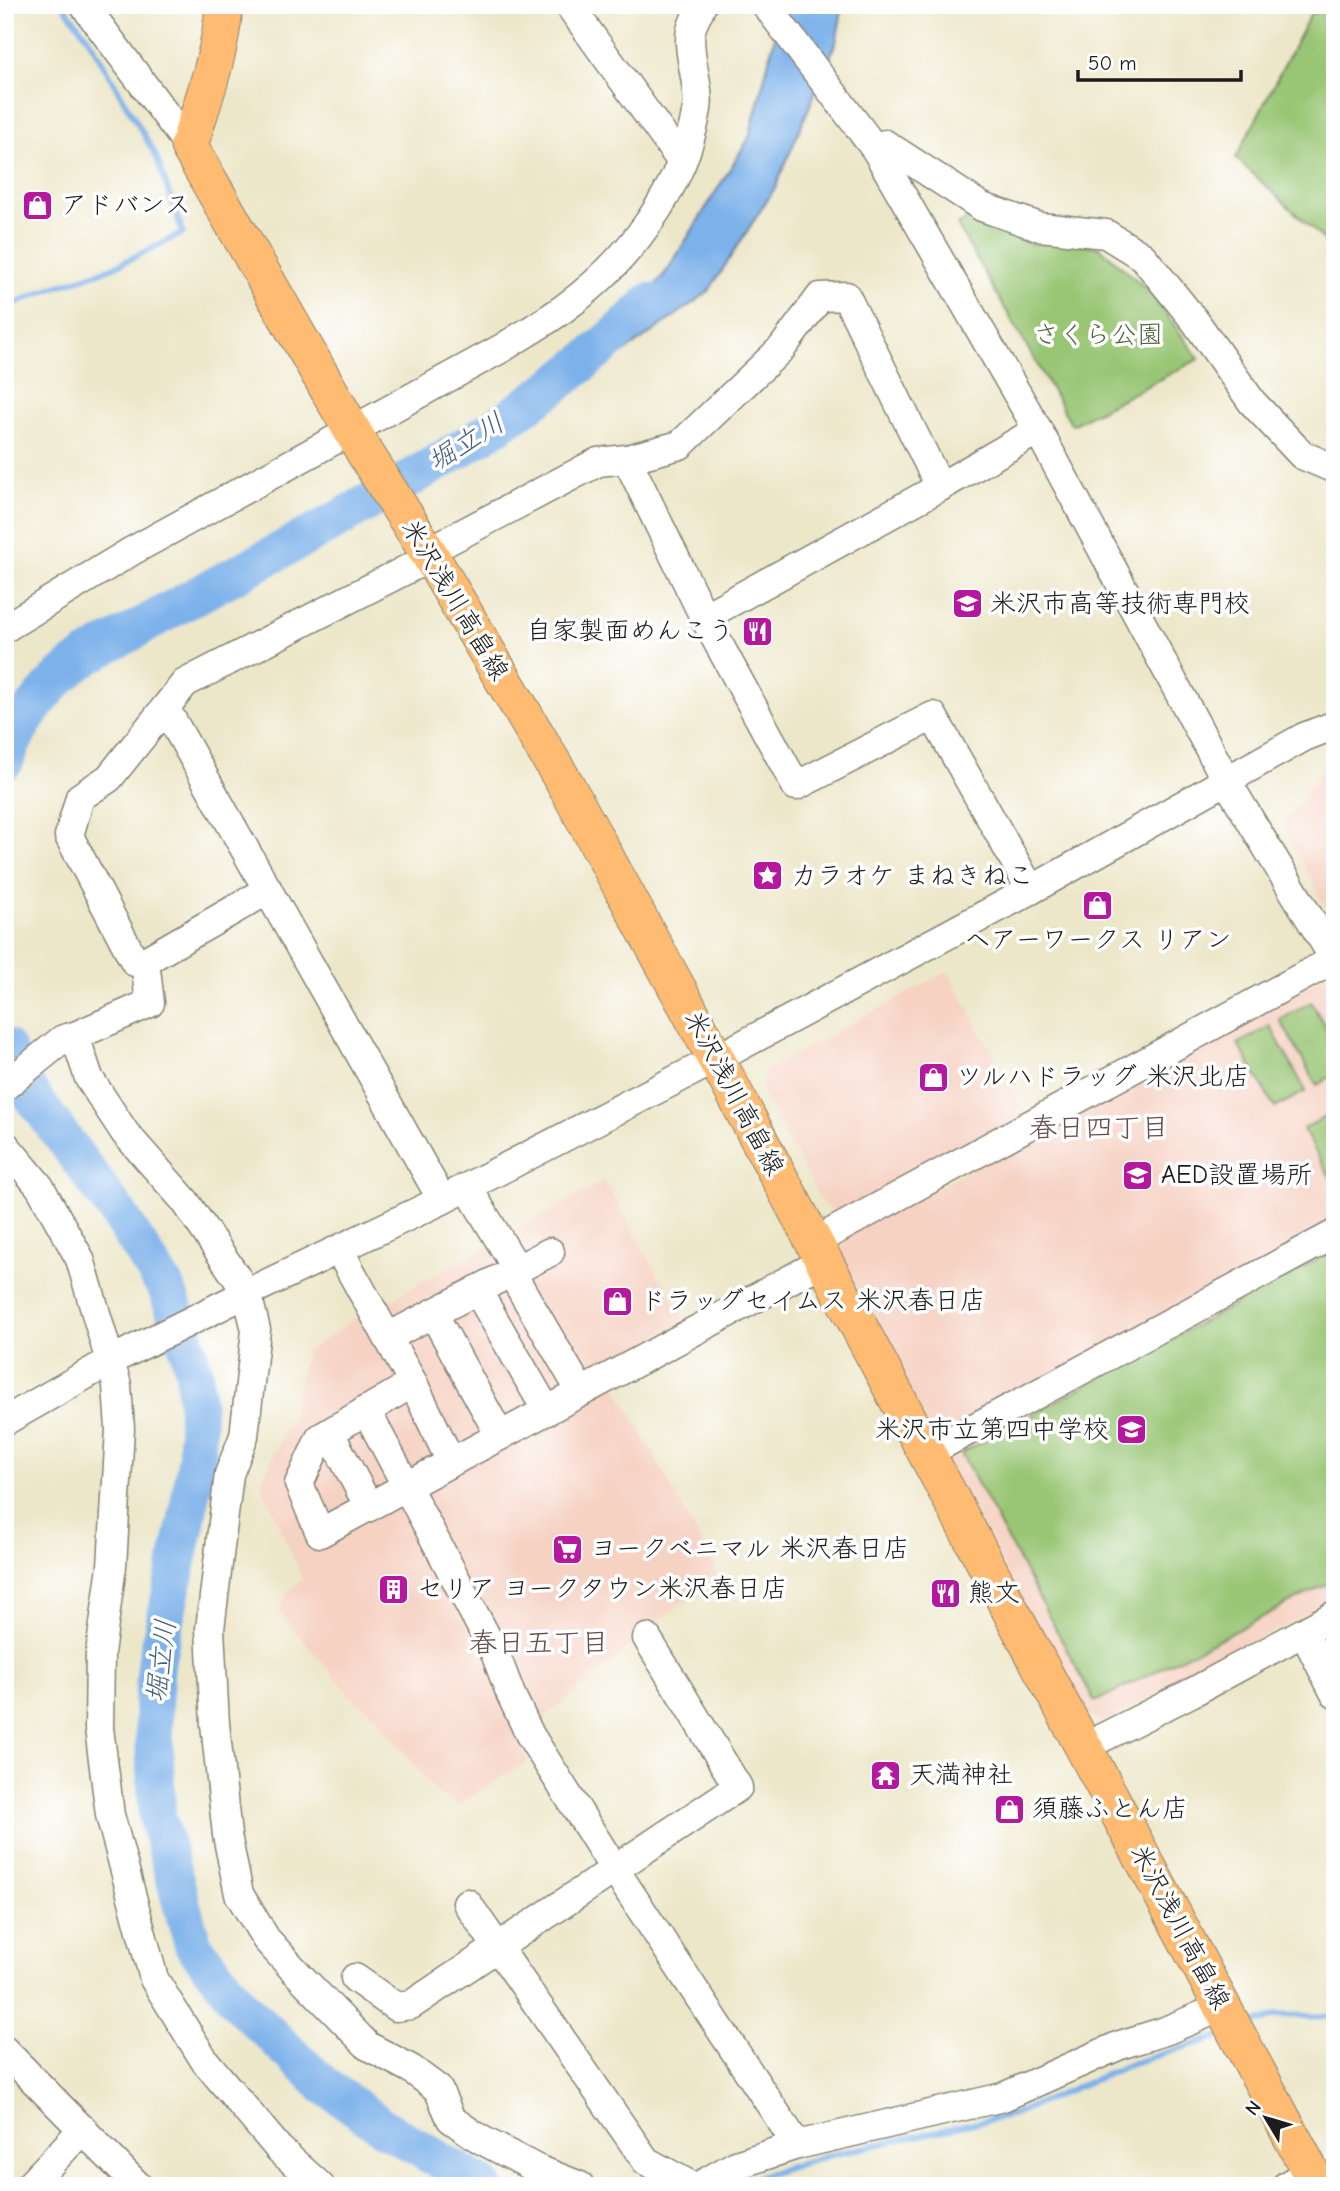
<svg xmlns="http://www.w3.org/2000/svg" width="1340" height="2191" font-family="'Comic Neue','Klee One',sans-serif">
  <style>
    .built { fill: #f6d2c3 }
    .green { fill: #99c674; stroke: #5a7148; stroke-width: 2 }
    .water { fill: #7cb1ea; stroke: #4c6683; stroke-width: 2 }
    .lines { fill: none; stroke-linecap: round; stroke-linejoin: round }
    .stream { stroke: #7cb1ea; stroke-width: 6 }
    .river { stroke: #7cb1ea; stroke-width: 38 }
    .minor-casing { stroke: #848272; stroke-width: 31 }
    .major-casing { stroke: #848272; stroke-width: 39 }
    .minor { stroke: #fff; stroke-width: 28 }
    .major { stroke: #febb71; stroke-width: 37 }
    .labels { text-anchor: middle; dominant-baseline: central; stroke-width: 7; stroke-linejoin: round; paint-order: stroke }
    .poi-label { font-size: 26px; fill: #1c1c1c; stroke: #fff; text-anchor: start }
    .park-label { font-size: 26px; fill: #4e603f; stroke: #fff }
    .street-label { font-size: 26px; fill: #1c1c1c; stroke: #fff }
    .water-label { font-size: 28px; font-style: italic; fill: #475f79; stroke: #fff }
    .neighbourhood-label { font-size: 28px; fill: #664e4c; stroke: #fff }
  </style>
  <rect width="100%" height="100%" fill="#fff"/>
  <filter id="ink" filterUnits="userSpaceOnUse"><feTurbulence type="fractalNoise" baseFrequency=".0143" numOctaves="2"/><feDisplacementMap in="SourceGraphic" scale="14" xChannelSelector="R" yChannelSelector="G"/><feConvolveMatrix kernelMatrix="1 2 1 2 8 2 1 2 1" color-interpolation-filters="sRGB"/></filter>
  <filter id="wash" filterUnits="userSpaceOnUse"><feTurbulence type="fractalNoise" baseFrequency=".00686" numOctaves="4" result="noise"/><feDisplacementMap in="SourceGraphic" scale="28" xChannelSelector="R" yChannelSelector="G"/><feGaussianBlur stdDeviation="1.57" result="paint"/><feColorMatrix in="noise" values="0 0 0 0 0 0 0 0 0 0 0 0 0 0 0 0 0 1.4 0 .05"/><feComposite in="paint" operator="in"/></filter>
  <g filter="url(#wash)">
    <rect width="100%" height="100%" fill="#ede7c9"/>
    <g class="built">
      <path d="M1335,763V925L1283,826L1320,771Z"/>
      <path d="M948,971L1027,1117L844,1217L824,1206L761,1090L765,1071Z"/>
      <path d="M1320,978L1335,982V1599L1103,1722L1081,1710L838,1261L847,1236Z"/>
      <path d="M604,1181L685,1320L604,1364L718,1573L538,1722L516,1736L529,1761L457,1805L437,1793L375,1715L350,1695L279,1612L285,1596L302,1579L261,1482L291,1417L306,1351L357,1318Z"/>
    </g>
    <g class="green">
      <path d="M1335,11V250L1236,158L1311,13Z"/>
      <path d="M977,214L1029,244L1065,241L1099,247L1150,292L1199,359L1072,425L957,225Z"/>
      <path d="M1311,1002L1335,1043V1074L1317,1085L1280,1020Z"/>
      <path d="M1270,1026L1306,1091L1275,1108L1238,1044Z"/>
      <path d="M1334,1112H1335V1186L1303,1129Z"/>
      <path d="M1335,1250V1580L1095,1702L961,1453Z"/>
    </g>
    <path class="water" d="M783,5H843L836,43L776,186L708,292L569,392L667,271L749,138Z"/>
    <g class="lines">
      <g class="stream">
        <path d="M5,307L53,288L112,268L183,233L156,156L88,38L63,5"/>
        <path d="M1244,2027L1278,2015L1335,2017"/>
        <path d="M741,2186L757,2177L831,2155L1014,2114L1133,2063L1224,2035"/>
      </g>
      <g class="river">
        <path d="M5,761C19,723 41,693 72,667C90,653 113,643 132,632C196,594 263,561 328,525C441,462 560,396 650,302"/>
        <path d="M5,1047L27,1089L118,1213L166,1288L183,1332L194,1371L197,1410V1455L186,1523L156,1662L153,1705L157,1816L193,1945L241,2006L324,2085L386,2129L484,2186"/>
      </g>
    </g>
  </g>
  <g filter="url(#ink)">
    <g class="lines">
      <defs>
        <g id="minor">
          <path d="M84,5L189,146"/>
          <path d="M569,5L682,162"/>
          <path d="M766,5L876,150L1038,430L1226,780L1335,960"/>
          <path d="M876,150L885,144L982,207L1040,227L1106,234L1143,257L1195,321L1252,402L1302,455L1335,469"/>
          <path d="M627,459L704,617L796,786L933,716L1031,890"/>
          <path d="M427,552L598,462L627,459L680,445L782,348L820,297L846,296L940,487"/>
          <path d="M704,617L940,487L1038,430"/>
          <path d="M5,628L132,551L504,347C524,334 544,323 563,309C628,262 683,190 697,109C701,87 686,51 691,30C693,22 698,13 702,5"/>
          <path d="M166,709L442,1200"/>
          <path d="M145,961L135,962L69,836L80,797L109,778L185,683L431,557"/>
          <path d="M75,1036L89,1078L125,1133L185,1201L247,1293L256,1330L244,1436L229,1474L210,1629L215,1724L227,1835L239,1894L266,1939L296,1972L368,2046L411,2069L438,2089L451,2119L480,2139L537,2169L580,2186"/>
          <path d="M5,1086L63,1039L75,1036L150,1003L145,961L268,890"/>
          <path d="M5,1145L40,1187L80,1259L117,1385L120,1429L112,1566L100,1653L99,1728L110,1815L154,1979L205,2061L279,2149L320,2186"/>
          <path d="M468,1188L517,1269"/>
          <path d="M814,1242L1335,959"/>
          <path d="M339,1250L413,1383L320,1438L299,1484L320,1533L824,1261"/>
          <path d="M511,1272L581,1392"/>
          <path d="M477,1290L547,1411"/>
          <path d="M433,1313L500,1436"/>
          <path d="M388,1337L550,1252"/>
          <path d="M413,1383L451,1462"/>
          <path d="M366,1410L495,1653L511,1695L530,1735L615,1870L797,2145"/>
          <path d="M5,1421L110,1361L247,1293L442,1200L716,1059L1031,890L1304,737L1335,725"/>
          <path d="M330,1433L369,1507"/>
          <path d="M927,1453L1335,1234"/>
          <path d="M1304,1633L1335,1694"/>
          <path d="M1084,1747L1191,1693L1335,1615"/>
          <path d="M467,1903L646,2161L692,2186"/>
          <path d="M355,1978L396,2007L411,2005L738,1787L647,1638"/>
          <path d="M5,2051L138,2186"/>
          <path d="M29,2186L83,2129"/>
          <path d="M699,2186L736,2165L797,2145L1003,2097L1120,2045L1165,2031L1222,2007"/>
          <path d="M1286,2186L1310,2171"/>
        </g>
        <path id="major" d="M224,5C221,53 203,100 189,146L365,453L431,557L568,789L716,1059L1318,2186"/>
      </defs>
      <use href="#minor" class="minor-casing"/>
      <use href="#major" class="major-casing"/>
      <use href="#minor" class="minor"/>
      <use href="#major" class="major"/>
    </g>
  </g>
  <defs>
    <symbol id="shop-square" viewBox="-11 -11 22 22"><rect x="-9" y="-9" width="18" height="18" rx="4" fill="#b5179e" stroke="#fff"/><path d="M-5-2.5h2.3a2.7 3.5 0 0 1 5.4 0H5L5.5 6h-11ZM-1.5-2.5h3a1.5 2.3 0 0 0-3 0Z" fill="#fff"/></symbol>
    <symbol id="school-square" viewBox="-11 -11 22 22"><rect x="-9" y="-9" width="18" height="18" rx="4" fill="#b5179e" stroke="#fff"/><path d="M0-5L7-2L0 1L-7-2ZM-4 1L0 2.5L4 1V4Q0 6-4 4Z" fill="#fff"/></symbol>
    <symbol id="restaurant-square" viewBox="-11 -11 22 22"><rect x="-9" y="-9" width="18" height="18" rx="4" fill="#b5179e" stroke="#fff"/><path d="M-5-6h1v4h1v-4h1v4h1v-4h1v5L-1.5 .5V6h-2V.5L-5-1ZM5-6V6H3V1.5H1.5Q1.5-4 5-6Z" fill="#fff"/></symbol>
    <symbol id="sight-square" viewBox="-11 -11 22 22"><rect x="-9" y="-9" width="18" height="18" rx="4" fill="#b5179e" stroke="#fff"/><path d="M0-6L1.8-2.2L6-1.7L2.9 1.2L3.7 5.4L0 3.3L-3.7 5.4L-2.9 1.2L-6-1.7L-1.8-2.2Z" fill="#fff"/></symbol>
    <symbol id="supermarket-square" viewBox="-11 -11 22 22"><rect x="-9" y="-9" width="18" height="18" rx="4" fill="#b5179e" stroke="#fff"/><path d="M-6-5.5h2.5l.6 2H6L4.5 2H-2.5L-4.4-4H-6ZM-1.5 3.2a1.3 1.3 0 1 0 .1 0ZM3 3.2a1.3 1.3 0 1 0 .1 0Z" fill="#fff"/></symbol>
    <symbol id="building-square" viewBox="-11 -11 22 22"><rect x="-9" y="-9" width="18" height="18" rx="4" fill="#b5179e" stroke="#fff"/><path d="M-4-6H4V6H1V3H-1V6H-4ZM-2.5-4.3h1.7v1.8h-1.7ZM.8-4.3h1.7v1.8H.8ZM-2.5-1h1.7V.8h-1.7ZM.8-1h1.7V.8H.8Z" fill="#fff"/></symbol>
    <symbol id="temple-square" viewBox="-11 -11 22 22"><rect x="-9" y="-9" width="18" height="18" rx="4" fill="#b5179e" stroke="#fff"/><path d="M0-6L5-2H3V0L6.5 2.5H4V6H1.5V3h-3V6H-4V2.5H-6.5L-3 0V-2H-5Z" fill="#fff"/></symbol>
  </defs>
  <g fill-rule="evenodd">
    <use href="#shop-square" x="20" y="188" width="35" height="35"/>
    <use href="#school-square" x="950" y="586" width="35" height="35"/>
    <use href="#restaurant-square" x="740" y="614" width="35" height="35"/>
    <use href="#sight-square" x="750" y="858" width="35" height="35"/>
    <use href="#shop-square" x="1080" y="888" width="35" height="35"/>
    <use href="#shop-square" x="916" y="1060" width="35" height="35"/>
    <use href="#school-square" x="1120" y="1158" width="35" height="35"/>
    <use href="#shop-square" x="600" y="1284" width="35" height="35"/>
    <use href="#school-square" x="1114" y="1412" width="35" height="35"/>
    <use href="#supermarket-square" x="550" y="1532" width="35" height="35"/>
    <use href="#building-square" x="376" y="1572" width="35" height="35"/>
    <use href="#restaurant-square" x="928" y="1576" width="35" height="35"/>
    <use href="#temple-square" x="868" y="1758" width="35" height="35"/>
    <use href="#shop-square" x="992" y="1792" width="35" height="35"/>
  </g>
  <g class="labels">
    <g class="poi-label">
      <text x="61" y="205">アドバンス</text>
      <text x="990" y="604">米沢市高等技術専門校</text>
      <text x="734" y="631" text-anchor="end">自家製面めんこう</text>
      <text x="791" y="876">カラオケ まねきねこ</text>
      <text x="1098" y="940" text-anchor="middle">ヘアーワークス リアン</text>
      <text x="956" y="1077">ツルハドラッグ 米沢北店</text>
      <text x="1161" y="1175">AED設置場所</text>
      <text x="640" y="1301">ドラッグセイムス 米沢春日店</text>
      <text x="1109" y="1430" text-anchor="end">米沢市立第四中学校</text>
      <text x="591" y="1549">ヨークベニマル 米沢春日店</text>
      <text x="417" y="1589">セリア ヨークタウン米沢春日店</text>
      <text x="968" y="1593">熊文</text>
      <text x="909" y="1775">天満神社</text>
      <text x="1032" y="1809">須藤ふとん店</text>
    </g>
    <g class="park-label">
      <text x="1098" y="335">さくら公園</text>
    </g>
    <g class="street-label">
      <text transform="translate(455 600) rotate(59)">米沢浅川高畠線</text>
      <text transform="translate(734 1093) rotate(62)">米沢浅川高畠線</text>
      <text transform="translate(1180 1927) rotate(62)">米沢浅川高畠線</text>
    </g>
    <g class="water-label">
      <text transform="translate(466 442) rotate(-32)">堀立川</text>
      <text transform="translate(161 1661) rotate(-83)">堀立川</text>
    </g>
    <g class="neighbourhood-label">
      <text x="1099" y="1128">春日四丁目</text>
      <text x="539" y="1643">春日五丁目</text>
    </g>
  </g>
  <rect width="1340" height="2191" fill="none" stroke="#fff" stroke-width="28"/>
  <g transform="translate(1266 2118) rotate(308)" stroke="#ffffff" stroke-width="5" paint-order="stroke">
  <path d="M0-5L12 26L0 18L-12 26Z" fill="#1c1c1c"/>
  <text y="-10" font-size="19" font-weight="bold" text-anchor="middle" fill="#1c1c1c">N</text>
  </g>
  <path d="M1078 70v10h163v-10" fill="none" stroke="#1c1c1c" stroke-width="3.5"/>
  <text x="1088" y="70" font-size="21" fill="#1c1c1c" stroke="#ffffff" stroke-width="5" paint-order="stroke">50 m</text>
</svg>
